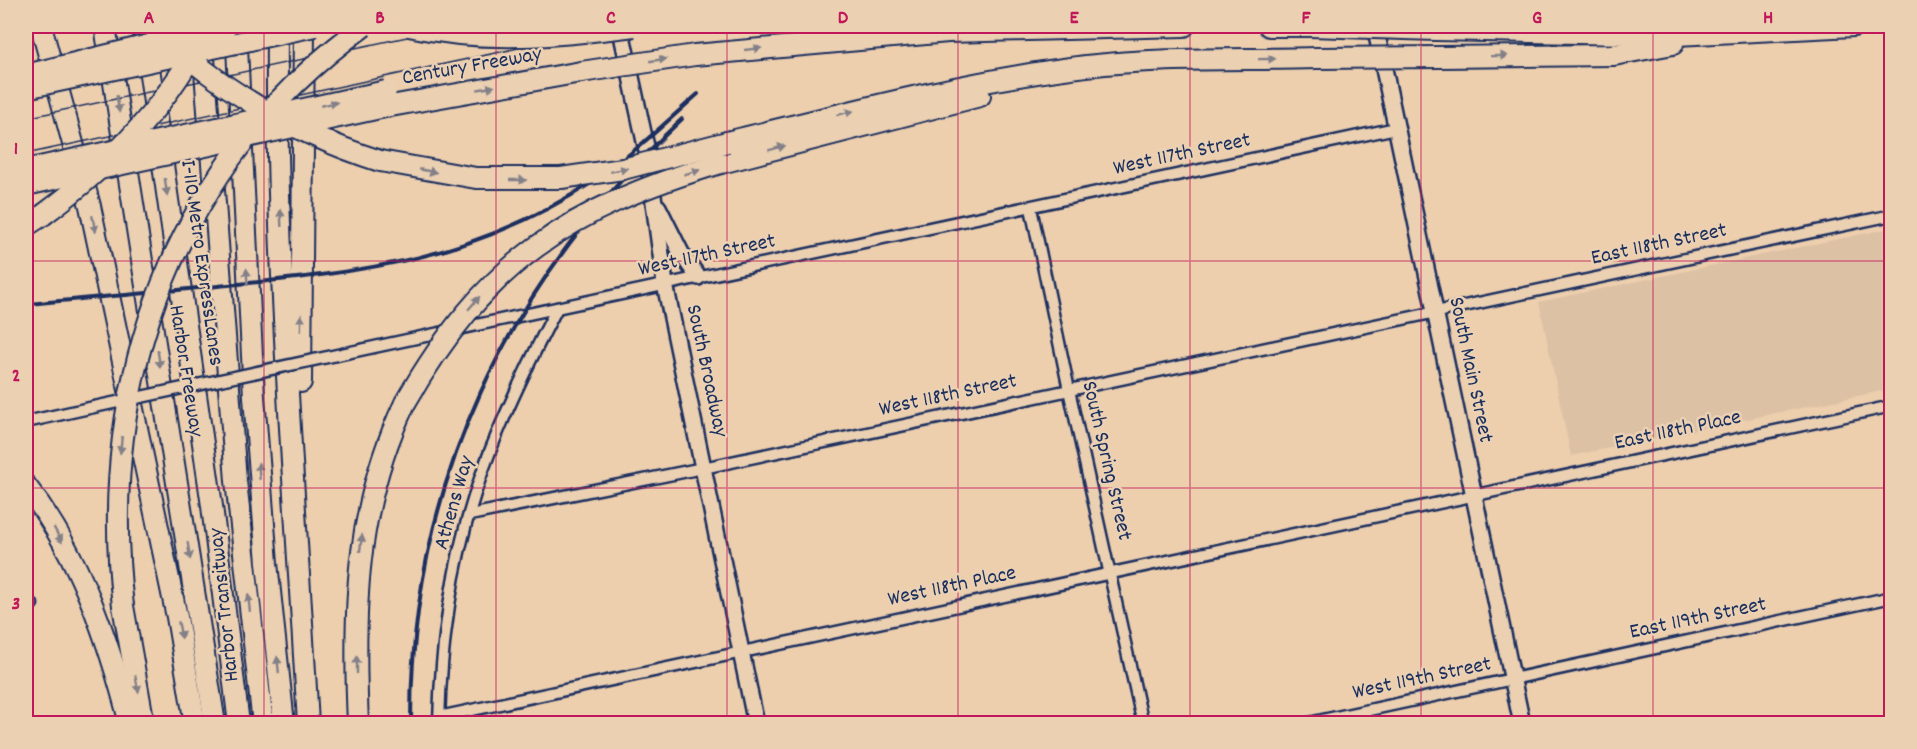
<svg xmlns="http://www.w3.org/2000/svg" width="1917" height="749" font-family="Dekko,sans-serif">
  <style>
    .built { fill: #dcc1a5 }
    .lines { fill: none; stroke-linecap: round; stroke-linejoin: round }
    .street-casing { stroke: #1b2f5e; stroke-width: 15 }
    .secondary-casing { stroke: #1b2f5e; stroke-width: 20 }
    .highway-casing { stroke: #1b2f5e; stroke-width: 24 }
    .street { stroke: #ebd0b2; stroke-width: 10 }
    .secondary { stroke: #ebd0b2; stroke-width: 15 }
    .highway { stroke: #ebd0b2; stroke-width: 20 }
    .tram { stroke: #1b2f5e; stroke-width: 1.5 }
    .rail { stroke: #1b2f5e; stroke-width: 4 }
    .street-bridge-casing { stroke: #1b2f5e; stroke-width: 15; stroke-linecap: butt }
    .highway-bridge-casing { stroke: #1b2f5e; stroke-width: 24; stroke-linecap: butt }
    .street-bridge { stroke: #ebd0b2; stroke-width: 10 }
    .highway-bridge { stroke: #ebd0b2; stroke-width: 20 }
    .oneway { fill: #838088 }
    .grid { fill: none; stroke: #c2185b; stroke-width: 1.5; stroke-opacity: 0.55 }
    .labels { text-anchor: middle; dominant-baseline: central; stroke-width: 5; stroke-linejoin: round; paint-order: stroke }
    .street-label { font-size: 22px; fill: #1b2f5e; stroke: #ebd0b2 }
    .neatline { fill: none; stroke: #c2185b; stroke-width: 2 }
    .grid-label { font-size: 20px; text-anchor: middle; font-weight: bold; fill: #c2185b }
  </style>
  <rect width="100%" height="100%" fill="#edcfae"/>
  <filter id="ink" filterUnits="userSpaceOnUse"><feTurbulence type="fractalNoise" baseFrequency=".0167" numOctaves="2"/><feDisplacementMap in="SourceGraphic" scale="12" xChannelSelector="R" yChannelSelector="G"/><feConvolveMatrix kernelMatrix="1 2 1 2 8 2 1 2 1" color-interpolation-filters="sRGB"/></filter>
  <g filter="url(#ink)">
    <path class="built" d="M1891,228V389L1571,456L1539,302Z"/>
    <g class="lines">
      <defs>
        <g id="street">
          <path d="M1031,208L1069,390L1143,724"/>
          <path d="M337,355L1396,128"/>
          <path d="M26,422L94,407"/>
          <path d="M470,515L703,468L1892,215"/>
          <path d="M26,606L32,604"/>
          <path d="M439,717L1892,406"/>
          <path d="M439,722C441,637 454,550 483,470C503,415 530,360 557,308"/>
          <path d="M1304,724L1892,597"/>
        </g>
        <g id="secondary">
          <path d="M620,26L647,151L665,284L756,724"/>
          <path d="M1375,26L1522,724"/>
          <path d="M658,207L681,253L698,277"/>
        </g>
        <g id="highway">
          <path d="M41,26L90,206L177,617L195,724"/>
          <path d="M105,26L215,724"/>
          <path d="M143,26L212,506L239,724"/>
          <path d="M236,26L254,397L267,563L284,724"/>
          <path d="M277,26C275,258 295,491 308,724"/>
          <path d="M1269,26H1310"/>
          <path d="M1436,30L1676,35L1854,26"/>
          <path d="M695,55L948,32L1184,26"/>
          <path d="M1440,57L1614,55L1673,44"/>
          <path d="M204,58L236,481L263,724"/>
          <path d="M385,107L581,72"/>
          <path d="M727,142C845,113 964,81 1086,66C1162,57 1240,60 1317,58"/>
          <path d="M380,161L476,178H561"/>
          <path d="M721,163L980,96"/>
          <path d="M26,226L43,215"/>
          <path d="M301,382L304,26"/>
          <path d="M26,486C79,553 109,641 130,724"/>
          <path d="M123,606L144,724"/>
          <path d="M358,724C353,610 355,507 405,403"/>
        </g>
      </defs>
      <use href="#street" class="street-casing"/>
      <use href="#secondary" class="secondary-casing"/>
      <use href="#highway" class="highway-casing"/>
      <use href="#street" class="street"/>
      <use href="#secondary" class="secondary"/>
      <use href="#highway" class="highway"/>
      <g class="tram">
        <path d="M26,118L459,26"/>
        <path d="M26,154L621,26"/>
      </g>
      <g class="rail">
        <path d="M26,304C93,298 161,292 228,285C365,272 476,259 594,181C631,156 665,123 698,94"/>
        <path d="M411,724C410,483 508,281 682,119"/>
      </g>
      <defs>
        <path id="street-bridge" d="M94,407L337,355"/>
        <g id="highway-bridge">
          <path d="M153,26C217,88 295,134 380,161"/>
          <path d="M409,26C485,43 558,36 634,26"/>
          <path d="M1310,26L1436,30"/>
          <path d="M1317,58L1440,57"/>
          <path d="M581,72L695,55"/>
          <path d="M26,75L227,26"/>
          <path d="M26,88L315,26"/>
          <path d="M26,170L386,91"/>
          <path d="M561,178L623,169L727,142"/>
          <path d="M26,185L385,107"/>
          <path d="M43,215C111,165 170,103 208,26"/>
          <path d="M405,403C485,263 568,208 721,163"/>
          <path d="M123,606C96,379 176,162 364,26"/>
        </g>
      </defs>
      <use href="#street-bridge" class="street-bridge-casing"/>
      <use href="#highway-bridge" class="highway-bridge-casing"/>
      <use href="#street-bridge" class="street-bridge"/>
      <use href="#highway-bridge" class="highway-bridge"/>
    </g>
    <defs><path id="oneway-solid" d="M-6-.8H1V-3.2L6.5 0L1 3.2V.8H-6Z" transform="scale(1.5)"/></defs>
    <g class="oneway">
      <use href="#oneway-solid" transform="translate(753 49) rotate(-6)"/>
      <use href="#oneway-solid" transform="translate(1499 56) rotate(-1)"/>
      <use href="#oneway-solid" transform="translate(1267 59) rotate(-1)"/>
      <use href="#oneway-solid" transform="translate(658 60) rotate(-8)"/>
      <use href="#oneway-solid" transform="translate(486 88) rotate(-10)"/>
      <use href="#oneway-solid" transform="translate(118 104) rotate(81)"/>
      <use href="#oneway-solid" transform="translate(329 104) rotate(-12)"/>
      <use href="#oneway-solid" transform="translate(845 113) rotate(-14)"/>
      <use href="#oneway-solid" transform="translate(777 148) rotate(-15)"/>
      <use href="#oneway-solid" transform="translate(619 170) rotate(-12)"/>
      <use href="#oneway-solid" transform="translate(428 171) rotate(11)"/>
      <use href="#oneway-solid" transform="translate(692 172) rotate(-17)"/>
      <use href="#oneway-solid" transform="translate(518 180)"/>
      <use href="#oneway-solid" transform="translate(166 187) rotate(82)"/>
      <use href="#oneway-solid" transform="translate(281 218) rotate(-92)"/>
      <use href="#oneway-solid" transform="translate(94 224) rotate(78)"/>
      <use href="#oneway-solid" transform="translate(247 277) rotate(-93)"/>
      <use href="#oneway-solid" transform="translate(474 303) rotate(-49)"/>
      <use href="#oneway-solid" transform="translate(301 323) rotate(-89)"/>
      <use href="#oneway-solid" transform="translate(159 359) rotate(81)"/>
      <use href="#oneway-solid" transform="translate(121 445) rotate(96)"/>
      <use href="#oneway-solid" transform="translate(259 471) rotate(-95)"/>
      <use href="#oneway-solid" transform="translate(58 535) rotate(61)"/>
      <use href="#oneway-solid" transform="translate(361 543) rotate(-83)"/>
      <use href="#oneway-solid" transform="translate(189 551) rotate(81)"/>
      <use href="#oneway-solid" transform="translate(249 603) rotate(-96)"/>
      <use href="#oneway-solid" transform="translate(180 630) rotate(79)"/>
      <use href="#oneway-solid" transform="translate(278 665) rotate(-96)"/>
      <use href="#oneway-solid" transform="translate(357 665) rotate(-90)"/>
      <use href="#oneway-solid" transform="translate(137 684) rotate(79)"/>
    </g>
  </g>
  <path class="grid" d="M264,26V724M496,26V724M727,26V724M958,26V724M1190,26V724M1421,26V724M1653,26V724M26,261H1892M26,488H1892"/>
  <g class="labels">
    <g class="street-label">
      <text transform="translate(472 67) rotate(-10)">Century Freeway</text>
      <text transform="translate(1182 155) rotate(-12)">West 117th Street</text>
      <text transform="translate(1659 245) rotate(-12)">East 118th Street</text>
      <text transform="translate(707 256) rotate(-12)">West 117th Street</text>
      <text transform="translate(201 263) rotate(82)">I-110 Metro ExpressLanes</text>
      <text transform="translate(1470 370) rotate(78)">South Main Street</text>
      <text transform="translate(185 371) rotate(81)">Harbor Freeway</text>
      <text transform="translate(706 371) rotate(78)">South Broadway</text>
      <text transform="translate(948 396) rotate(-12)">West 118th Street</text>
      <text transform="translate(1678 431) rotate(-12)">East 118th Place</text>
      <text transform="translate(1106 461) rotate(77)">South Spring Street</text>
      <text transform="translate(455 503) rotate(-74)">Athens Way</text>
      <text transform="translate(952 587) rotate(-12)">West 118th Place</text>
      <text transform="translate(225 605) rotate(-96)">Harbor Transitway</text>
      <text transform="translate(1698 619) rotate(-12)">East 119th Street</text>
      <text transform="translate(1422 679) rotate(-12)">West 119th Street</text>
    </g>
  </g>
  <rect width="1917" height="749" fill="none" stroke="#ebd0b2" stroke-width="66"/>
  <rect x="33" y="33" width="1851" height="683" class="neatline"/>
  <g class="grid-label">
    <text x="149" y="23">A</text>
    <text x="380" y="23">B</text>
    <text x="611" y="23">C</text>
    <text x="843" y="23">D</text>
    <text x="1074" y="23">E</text>
    <text x="1306" y="23">F</text>
    <text x="1537" y="23">G</text>
    <text x="1768" y="23">H</text>
    <text x="16" y="154">1</text>
    <text x="16" y="381">2</text>
    <text x="16" y="609">3</text>
  </g>
</svg>
